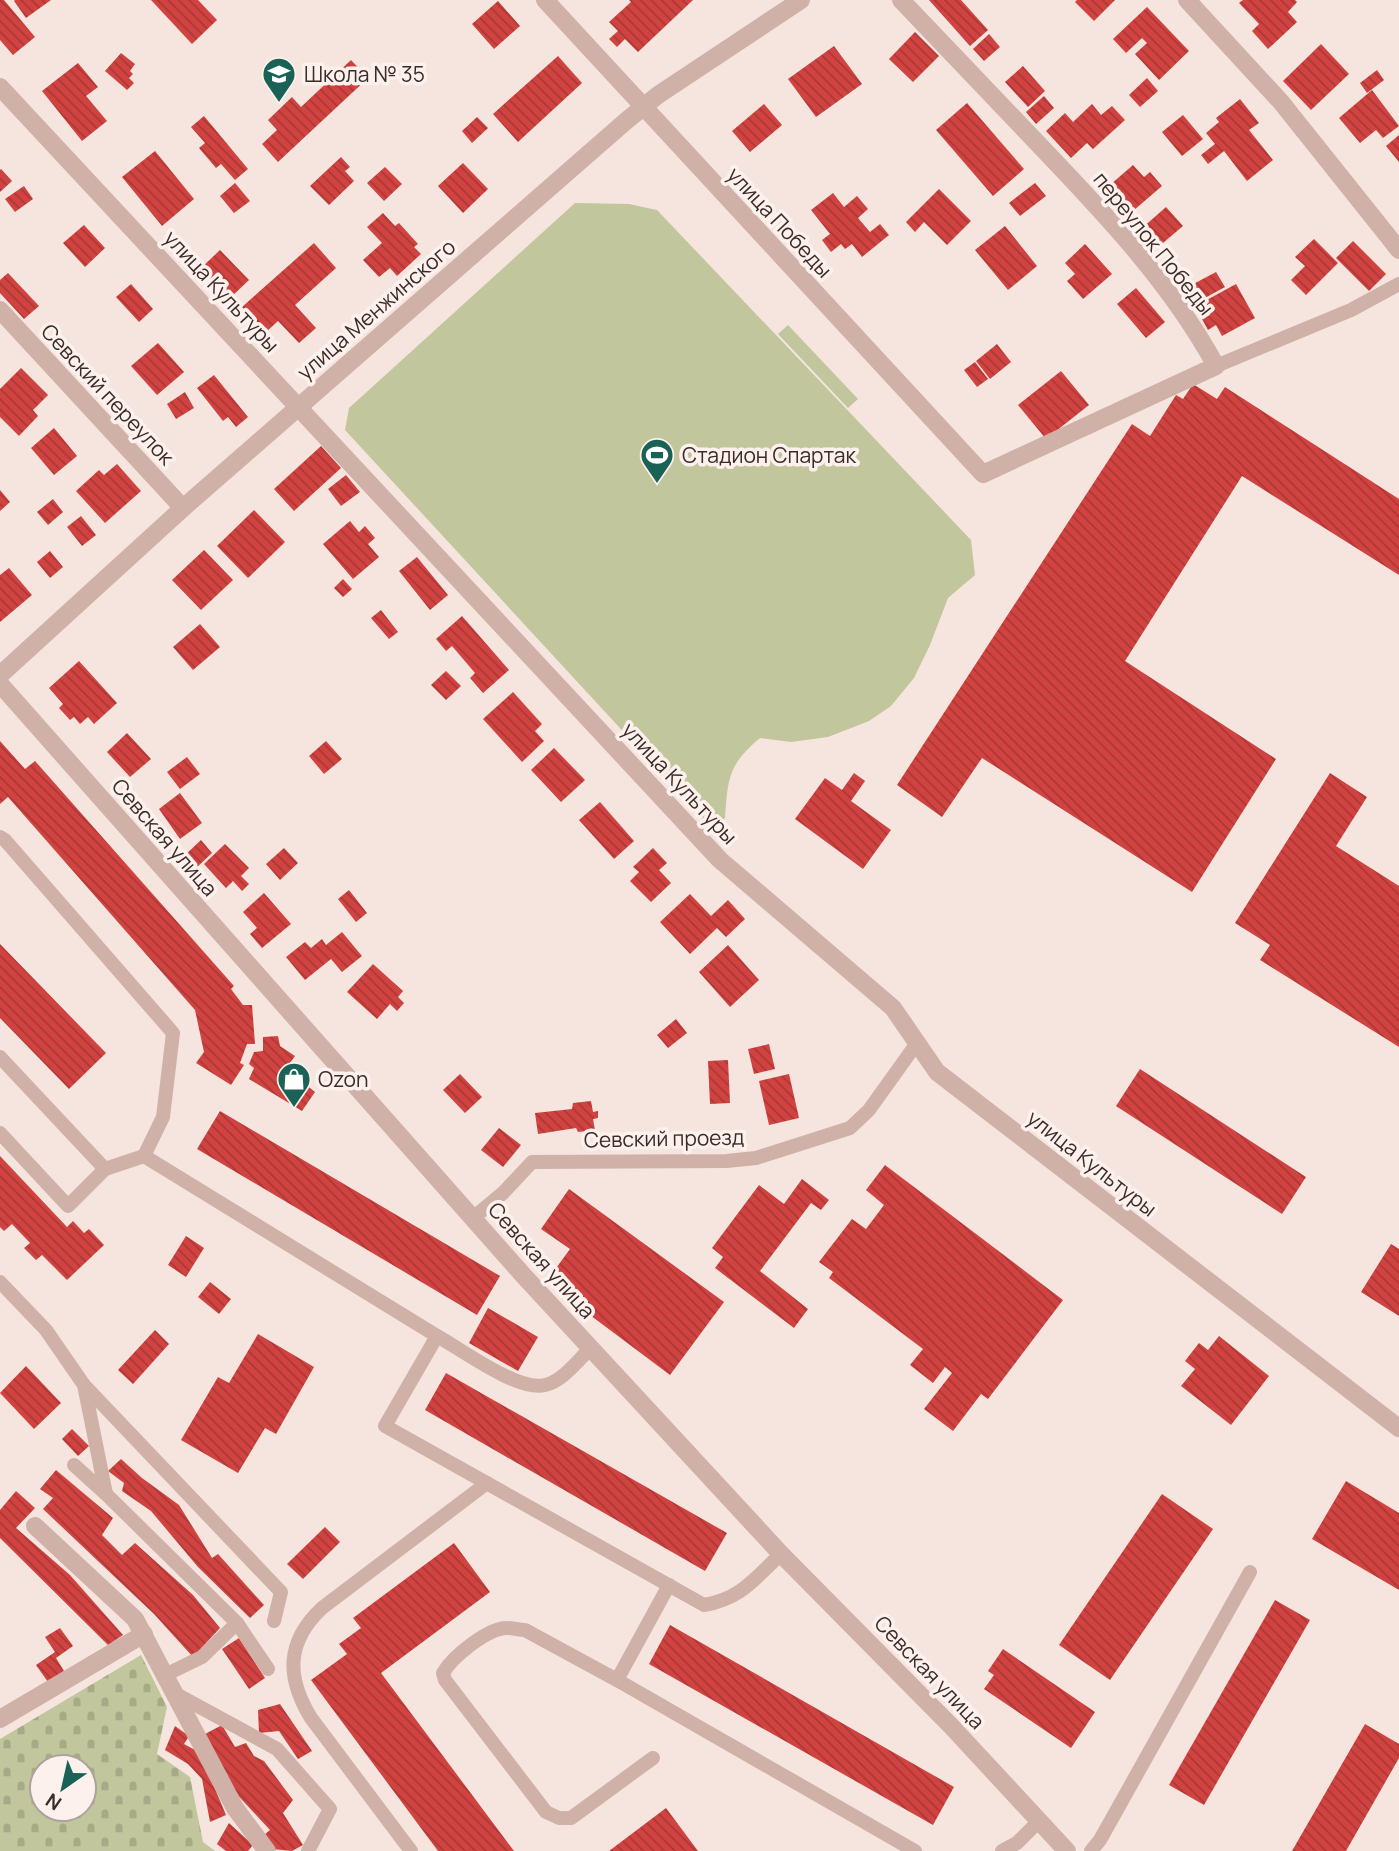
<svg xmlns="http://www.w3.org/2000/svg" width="1399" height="1851" font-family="Manrope,sans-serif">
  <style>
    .grass { fill: #c1c69c }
    .cemetery { fill: url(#cemetery-stones); fill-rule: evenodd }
    .building { fill: url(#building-back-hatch) }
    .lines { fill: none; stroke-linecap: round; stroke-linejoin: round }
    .service { stroke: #cfb1a8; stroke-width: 14 }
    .minor { stroke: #cfb1a8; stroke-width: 18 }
    .tertiary { stroke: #cfb1a8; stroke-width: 18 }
    .labels { text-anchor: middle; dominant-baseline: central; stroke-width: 7; stroke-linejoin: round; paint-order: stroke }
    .poi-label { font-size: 21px; fill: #3b2b29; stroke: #fcf1ec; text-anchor: start }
    .street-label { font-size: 21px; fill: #3b2b29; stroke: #fcf1ec }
  </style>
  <defs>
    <pattern id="cemetery-stones" width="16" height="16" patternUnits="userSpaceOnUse" patternTransform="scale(1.75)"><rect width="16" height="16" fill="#c1c69c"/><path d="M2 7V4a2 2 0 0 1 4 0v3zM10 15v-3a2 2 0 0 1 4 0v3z" fill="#a7aa86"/></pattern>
    <pattern id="building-back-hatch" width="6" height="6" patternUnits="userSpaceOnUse" patternTransform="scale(1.75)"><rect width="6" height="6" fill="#d14340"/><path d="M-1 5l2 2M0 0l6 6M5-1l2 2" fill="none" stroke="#ab3836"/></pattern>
  </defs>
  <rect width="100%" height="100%" fill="#f5e5de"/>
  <g class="grass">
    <path d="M575,203L629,204L657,210L971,540L975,575L948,598L930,645L914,678L891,706L869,721L828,737L791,742L760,738C728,765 728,778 725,818L714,830L345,430L349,408Z"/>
    <path d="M788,325L858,399L848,408L778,334Z"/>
  </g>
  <path class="cemetery" d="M141,1655L167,1707L157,1754L190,1777L203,1842L215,1851H0V1739ZM42,1767H84V1809H42Z"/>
  <g class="building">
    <path d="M0,0H4L35,37L13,55L0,40Z"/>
    <path d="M15,0H51L26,18L14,1Z"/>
    <path d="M151,0H198L217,20L192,44Z"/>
    <path d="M629,0H693L638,52L625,39L617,47L609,39L618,31L609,22L631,2Z"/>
    <path d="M929,0H961L988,30L970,46Z"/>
    <path d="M1077,0H1115L1094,21L1075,2Z"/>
    <path d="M1243,0H1295L1297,2L1288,12L1297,22L1268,49L1252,31L1259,24L1239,3Z"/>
    <path d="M498,1L520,26L494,49L472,24Z"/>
    <path d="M1147,7L1189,51L1159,80L1135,54L1147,43L1142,38L1126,53L1113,39Z"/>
    <path d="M915,32L939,56L913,82L889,59Z"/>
    <path d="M989,34L1000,47L984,61L973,49Z"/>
    <path d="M1321,44L1349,74L1311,110L1283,81Z"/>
    <path d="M834,46L862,84L816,117L788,79Z"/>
    <path d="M121,53L135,64L130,71L133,74L129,78L134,83L127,90L105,71Z"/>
    <path d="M558,56L582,83L518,142L493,114Z"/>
    <path d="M351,60L368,78L278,162L262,144L277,130L268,120L292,97L301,107Z"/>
    <path d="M78,63L98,87L86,96L107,121L82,141L42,91Z"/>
    <path d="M1023,66L1045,91L1028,107L1005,82Z"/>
    <path d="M1377,70L1384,80L1367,93L1360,83Z"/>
    <path d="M1147,78L1158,91L1140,107L1129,95Z"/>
    <path d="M1372,90L1399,126L1383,138L1376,130L1360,143L1339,118Z"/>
    <path d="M1044,96L1054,108L1036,124L1026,112Z"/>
    <path d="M1240,99L1259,123L1249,130L1273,160L1247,181L1224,151L1208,164L1201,155L1215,144L1206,133L1219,122L1216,118Z"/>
    <path d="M967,103L1024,169L993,196L936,130Z"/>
    <path d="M764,104L782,125L750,152L732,131Z"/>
    <path d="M1092,104L1101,115L1112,106L1125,120L1093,149L1087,143L1071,158L1046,131L1065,113L1073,122Z"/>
    <path d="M1183,115L1203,139L1182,156L1162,132Z"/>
    <path d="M204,116L248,169L235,180L221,164L216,168L199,148L205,143L191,127Z"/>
    <path d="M477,117L488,128L472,143L462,131Z"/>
    <path d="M1399,135V162L1386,146Z"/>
    <path d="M155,151L194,199L162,226L122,177Z"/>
    <path d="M341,157L350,167L345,171L354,181L329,205L310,186Z"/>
    <path d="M463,163L488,189L463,213L438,186Z"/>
    <path d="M1133,165L1144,177L1150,172L1162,186L1126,217L1103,191Z"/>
    <path d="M385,167L402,184L384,201L367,183Z"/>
    <path d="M1,169L12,181L0,192V170Z"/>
    <path d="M235,183L250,201L234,213L220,196Z"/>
    <path d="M1035,183L1046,196L1020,216L1009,203Z"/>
    <path d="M24,186L33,199L15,212L5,199Z"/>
    <path d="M939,189L971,221L947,245L924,222L915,232L906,222Z"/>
    <path d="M833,193L844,207L857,196L868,209L858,218L870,232L880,224L889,235L862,257L852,244L845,249L841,244L831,252L822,240L830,234L811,210Z"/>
    <path d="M1166,207L1183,226L1157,248L1141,229Z"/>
    <path d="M383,213L395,226L399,223L418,244L414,247L421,254L397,276L390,268L379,277L363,260L382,243L367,227Z"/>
    <path d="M84,225L105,248L85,267L63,243Z"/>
    <path d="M1005,226L1037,266L1008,290L975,250Z"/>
    <path d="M1314,239L1338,263L1306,295L1291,280L1305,266L1295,257Z"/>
    <path d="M1353,241L1386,274L1369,291L1336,258Z"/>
    <path d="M314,243L336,268L295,305L316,328L299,343L278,321L265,333L242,307Z"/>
    <path d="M1085,244L1112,274L1083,299L1067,281L1075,274L1065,263Z"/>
    <path d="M220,250L249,280L229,299L200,269Z"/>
    <path d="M1216,272L1225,287L1192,305L1184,289Z"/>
    <path d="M8,273L39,306L24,319L0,293V280Z"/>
    <path d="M131,284L153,309L139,322L116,297Z"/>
    <path d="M1236,284L1255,318L1222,336L1216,325L1208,330L1202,319L1210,315L1203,302Z"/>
    <path d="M1136,288L1165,322L1146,338L1117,304Z"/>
    <path d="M158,343L184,372L157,395L131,366Z"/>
    <path d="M997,344L1011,362L990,379L976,361Z"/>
    <path d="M975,362L988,379L977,387L964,370Z"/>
    <path d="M21,368L48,395L33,410L38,416L19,436L0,417V389Z"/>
    <path d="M1061,371L1089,405L1046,439L1018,405Z"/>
    <path d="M214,375L248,417L236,427L228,417L223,421L197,388Z"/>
    <path d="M1193,384L1217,399L1225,387L1399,499V575L1242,476L1125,661L1276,759L1192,892L982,758L942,817L897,785L1132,424L1150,436L1176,395L1183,399Z"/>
    <path d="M185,392L194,408L176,419L167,404Z"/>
    <path d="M54,428L77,456L54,475L31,448Z"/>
    <path d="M321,446L341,468L294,511L274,489Z"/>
    <path d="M117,464L141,491L105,523L76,491L99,470L104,475Z"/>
    <path d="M346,475L360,492L341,506L328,489Z"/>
    <path d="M0,490L10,502L0,511Z"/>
    <path d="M53,499L63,512L48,525L37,512Z"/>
    <path d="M254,510L285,542L248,578L217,546Z"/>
    <path d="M81,516L96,535L82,546L67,527Z"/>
    <path d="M350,521L359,532L365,526L375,538L368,544L379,557L353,579L323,544Z"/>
    <path d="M204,550L233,580L201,610L172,580Z"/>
    <path d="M50,551L63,567L50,578L37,562Z"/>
    <path d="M417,557L448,595L430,610L399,571Z"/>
    <path d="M9,568L32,595L0,622V575Z"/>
    <path d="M343,579L352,589L343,597L334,588Z"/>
    <path d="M381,610L398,632L389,639L371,618Z"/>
    <path d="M462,616L509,670L483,693L470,678L475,673L452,646L446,651L436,639Z"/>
    <path d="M200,624L220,647L193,670L173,647Z"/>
    <path d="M79,661L117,703L94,724L88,717L80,724L74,717L70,720L59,708L63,704L49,688Z"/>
    <path d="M446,671L461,686L446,700L431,685Z"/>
    <path d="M513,692L542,724L535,731L544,741L522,762L483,719Z"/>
    <path d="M127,733L151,759L130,777L107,752Z"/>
    <path d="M0,741L25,769L35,761L234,986L231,989L243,1005H252L255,1044H247L240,1063L244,1065L231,1085L196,1063L204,1052L195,1010L8,797L0,804Z"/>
    <path d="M326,741L342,759L324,774L309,756Z"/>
    <path d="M554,748L585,780L561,802L531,770Z"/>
    <path d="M187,757L200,774L180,789L167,772Z"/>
    <path d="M854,773L865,781L851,801L891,830L863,869L795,819L825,778L842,790Z"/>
    <path d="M1330,773L1367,797L1336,846L1399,886V1047L1260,960L1270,945L1235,923Z"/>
    <path d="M180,793L202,823L180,839L159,809Z"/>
    <path d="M600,802L634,841L614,859L579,820Z"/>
    <path d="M201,840L212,853L195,869L183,857Z"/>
    <path d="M225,844L249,868L241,876L249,884L242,891L233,881L226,888L204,864Z"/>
    <path d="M284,848L298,863L280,880L266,864Z"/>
    <path d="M653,848L667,863L659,870L671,883L651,902L630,881L639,872L633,867Z"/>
    <path d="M349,890L367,913L356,922L338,899Z"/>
    <path d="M264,893L291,924L262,948L250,934L257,928L243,912Z"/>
    <path d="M690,894L711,916L728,900L745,919L726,937L717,928L690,954L660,922Z"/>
    <path d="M342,932L362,956L342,972L331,959L305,980L286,957L305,942L311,948L322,939L326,945Z"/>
    <path d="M0,944L106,1053L69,1089L0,1018Z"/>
    <path d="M728,945L759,980L730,1007L699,972Z"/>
    <path d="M373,964L403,991L398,997L404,1003L397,1011L390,1004L377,1019L347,992Z"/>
    <path d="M676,1019L687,1033L668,1048L657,1035Z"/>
    <path d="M278,1036L280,1046L295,1056L290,1063L304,1073L300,1080L315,1092L302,1111L249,1079L254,1068L249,1064L254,1052L263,1051V1037Z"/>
    <path d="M769,1044L775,1069L754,1074L748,1049Z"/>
    <path d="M728,1060L730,1103L710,1104L708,1061Z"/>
    <path d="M1140,1069L1306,1177L1282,1214L1116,1106Z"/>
    <path d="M460,1074L482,1097L465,1113L443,1090Z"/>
    <path d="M789,1074L799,1118L769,1125L759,1081Z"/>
    <path d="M591,1101L593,1112L598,1111V1118L593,1119L595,1130L578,1132L576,1128L538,1134L535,1113L572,1109L573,1103Z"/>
    <path d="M220,1111L500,1276L477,1315L197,1149Z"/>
    <path d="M499,1128L521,1145L503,1167L481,1150Z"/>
    <path d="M0,1156L67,1227L73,1221L84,1233L89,1229L104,1245L67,1280L42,1255L36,1260L24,1248L30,1243L12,1224L4,1231L0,1227Z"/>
    <path d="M885,1165L1063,1300L988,1399L981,1394L953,1431L924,1409L952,1373L945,1367L933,1383L910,1365L923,1349L829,1278L833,1272L819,1262L852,1219L866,1229L884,1205L866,1190Z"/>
    <path d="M802,1179L829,1200L821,1210L811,1203L760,1271L808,1309L794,1328L715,1268L723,1257L712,1248L759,1185L784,1204Z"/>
    <path d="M569,1189L724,1302L670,1375L546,1282L570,1249L541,1229Z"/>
    <path d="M186,1236L204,1248L186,1277L168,1265Z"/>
    <path d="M1391,1244L1399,1249V1316L1361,1292Z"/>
    <path d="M210,1282L231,1299L219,1314L198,1297Z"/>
    <path d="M488,1308L538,1337L518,1371L469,1343Z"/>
    <path d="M155,1330L169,1344L133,1384L118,1370Z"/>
    <path d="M258,1334L314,1367L276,1434L265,1428L238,1473L181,1440L218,1377L229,1383Z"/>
    <path d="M1219,1336L1269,1376L1231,1425L1181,1386L1195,1369L1185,1361L1199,1343L1208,1350Z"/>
    <path d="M26,1366L61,1403L34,1429L0,1393Z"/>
    <path d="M446,1373L727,1533L705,1571L425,1410Z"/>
    <path d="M72,1429L89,1446L78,1456L62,1439Z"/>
    <path d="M121,1459L142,1478L179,1505L212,1558L218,1554L264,1605L250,1618L198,1567L151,1511L122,1491L124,1483L108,1471Z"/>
    <path d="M56,1470L113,1518L102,1535L122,1555L135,1543L193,1595L220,1628L193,1657L154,1614L43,1509L53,1498L40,1489Z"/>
    <path d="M1346,1481L1399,1513V1590L1312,1539Z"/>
    <path d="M16,1491L35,1508L16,1528L70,1575L123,1635L108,1645L0,1538V1510Z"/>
    <path d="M1162,1494L1213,1529L1110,1680L1059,1645Z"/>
    <path d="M325,1527L340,1542L303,1579L287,1564Z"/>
    <path d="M454,1543L490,1592L381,1673L514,1851H438L311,1680L347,1654L339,1644L361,1628L353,1618Z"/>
    <path d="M1275,1600L1310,1620L1204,1805L1169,1785Z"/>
    <path d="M670,1625L954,1787L933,1825L649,1664Z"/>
    <path d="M60,1628L73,1646L56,1658L64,1671L48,1682L36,1665L55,1652L45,1637Z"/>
    <path d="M239,1638L265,1678L249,1689L222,1649Z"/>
    <path d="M1003,1649L1095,1712L1071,1748L984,1689L994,1675L988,1671Z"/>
    <path d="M280,1704L312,1751L298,1759L279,1731L259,1733L258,1710Z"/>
    <path d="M1365,1724L1399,1744V1758L1346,1851H1292Z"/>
    <path d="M222,1725L235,1747L246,1743L254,1756L264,1761L293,1800L283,1813L303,1845L292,1851L272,1849L264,1835L270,1830L232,1789L205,1734Z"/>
    <path d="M175,1726L189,1736L184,1744L197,1751L203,1760L226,1815L210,1822L202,1779L188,1764L165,1750Z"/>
    <path d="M666,1808L698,1851H609Z"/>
    <path d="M229,1823L253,1845L248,1851H226L217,1844Z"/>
  </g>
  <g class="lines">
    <g class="service">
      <path d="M1216,366L1351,310L1399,284"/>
      <path d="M0,837L5,840L173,1033L163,1117L144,1156L437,1336"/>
      <path d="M0,1057L105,1169L144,1156"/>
      <path d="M0,1133L68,1206L105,1169"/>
      <path d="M473,1218L503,1193L532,1162L727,1161L756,1158L850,1128L869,1110L917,1043"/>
      <path d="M0,1282L46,1330L84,1385L281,1592L274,1621"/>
      <path d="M591,1348C578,1360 563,1381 545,1385C518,1392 461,1349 437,1336L385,1426L704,1605C741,1599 755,1578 781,1554"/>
      <path d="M84,1385L106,1494"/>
      <path d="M74,1465L106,1494L237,1623L202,1657L165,1675"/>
      <path d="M669,1585L617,1680L915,1851"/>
      <path d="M237,1623L268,1669"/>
      <path d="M617,1680L525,1630C519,1630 513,1628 507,1628C488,1628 453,1656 443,1673L445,1680L546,1812L559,1818H571L653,1758"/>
      <path d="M174,1693L277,1749L330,1809L308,1851"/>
      <path d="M411,1851L311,1718C286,1677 286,1642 322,1608L487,1483"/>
      <path d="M1002,1851L1017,1843L1039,1821"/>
      <path d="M1091,1851L1100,1840L1250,1572"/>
    </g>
    <g class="minor">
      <path d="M545,0L983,474L1216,366C1172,285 1107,216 1044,150C996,100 949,50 901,0"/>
      <path d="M1187,0L1281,102L1399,250"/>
      <path d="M0,87L720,860L893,1008L937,1072L1399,1428"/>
      <path d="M0,310L183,508"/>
      <path d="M0,684L523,1275L781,1554L952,1727L1067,1851"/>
      <path d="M35,1526L135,1619L235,1808L267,1851"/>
      <path d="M0,1719L144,1634"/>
    </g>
    <path class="tertiary" d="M0,675L183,508L626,121L658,95L801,0"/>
  </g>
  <defs>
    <symbol id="school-pin" viewBox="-11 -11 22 30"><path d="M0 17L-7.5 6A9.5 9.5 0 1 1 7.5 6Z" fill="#1a6156" stroke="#fcf1ec"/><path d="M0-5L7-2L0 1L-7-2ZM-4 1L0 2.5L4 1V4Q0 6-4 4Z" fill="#fff"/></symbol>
    <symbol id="stadium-pin" viewBox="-11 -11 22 30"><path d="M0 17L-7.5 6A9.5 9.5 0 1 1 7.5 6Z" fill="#1a6156" stroke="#fcf1ec"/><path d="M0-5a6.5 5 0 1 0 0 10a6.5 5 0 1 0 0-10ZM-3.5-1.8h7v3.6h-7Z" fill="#fff"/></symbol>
    <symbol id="shop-pin" viewBox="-11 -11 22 30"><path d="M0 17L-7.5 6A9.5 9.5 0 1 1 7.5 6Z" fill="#1a6156" stroke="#fcf1ec"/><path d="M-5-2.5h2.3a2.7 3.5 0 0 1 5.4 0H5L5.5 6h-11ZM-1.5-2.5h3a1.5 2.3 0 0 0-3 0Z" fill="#fff"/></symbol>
  </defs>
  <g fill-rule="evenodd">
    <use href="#school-pin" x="260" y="55" width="38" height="52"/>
    <use href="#stadium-pin" x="638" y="436" width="38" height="52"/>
    <use href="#shop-pin" x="275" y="1060" width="38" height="52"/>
  </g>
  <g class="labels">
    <g class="poi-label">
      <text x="304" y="74">Школа № 35</text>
      <text x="682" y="455">Стадион Спартак</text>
      <text x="318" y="1079">Ozon</text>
    </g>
    <g class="street-label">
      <text transform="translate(780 222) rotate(47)">улица Победы</text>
      <text transform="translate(1154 243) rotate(51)">переулок Победы</text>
      <text transform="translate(222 291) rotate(47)">улица Культуры</text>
      <text transform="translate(376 309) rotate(-41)">улица Менжинского</text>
      <text transform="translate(108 394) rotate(47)">Севский переулок</text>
      <text transform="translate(680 783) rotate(47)">улица Культуры</text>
      <text transform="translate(165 837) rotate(49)">Севская улица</text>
      <text transform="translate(664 1138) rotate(-1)">Севский проезд</text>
      <text transform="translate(1092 1163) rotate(38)">улица Культуры</text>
      <text transform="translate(542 1260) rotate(48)">Севская улица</text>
      <text transform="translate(930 1672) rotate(46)">Севская улица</text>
    </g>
  </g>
  <g transform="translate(63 1788) rotate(214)"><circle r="33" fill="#fcf1ec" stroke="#afa29e" stroke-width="2"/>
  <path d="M0-5L12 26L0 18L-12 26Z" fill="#1a6156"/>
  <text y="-10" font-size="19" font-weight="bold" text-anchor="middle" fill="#3b2b29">N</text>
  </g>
</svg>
